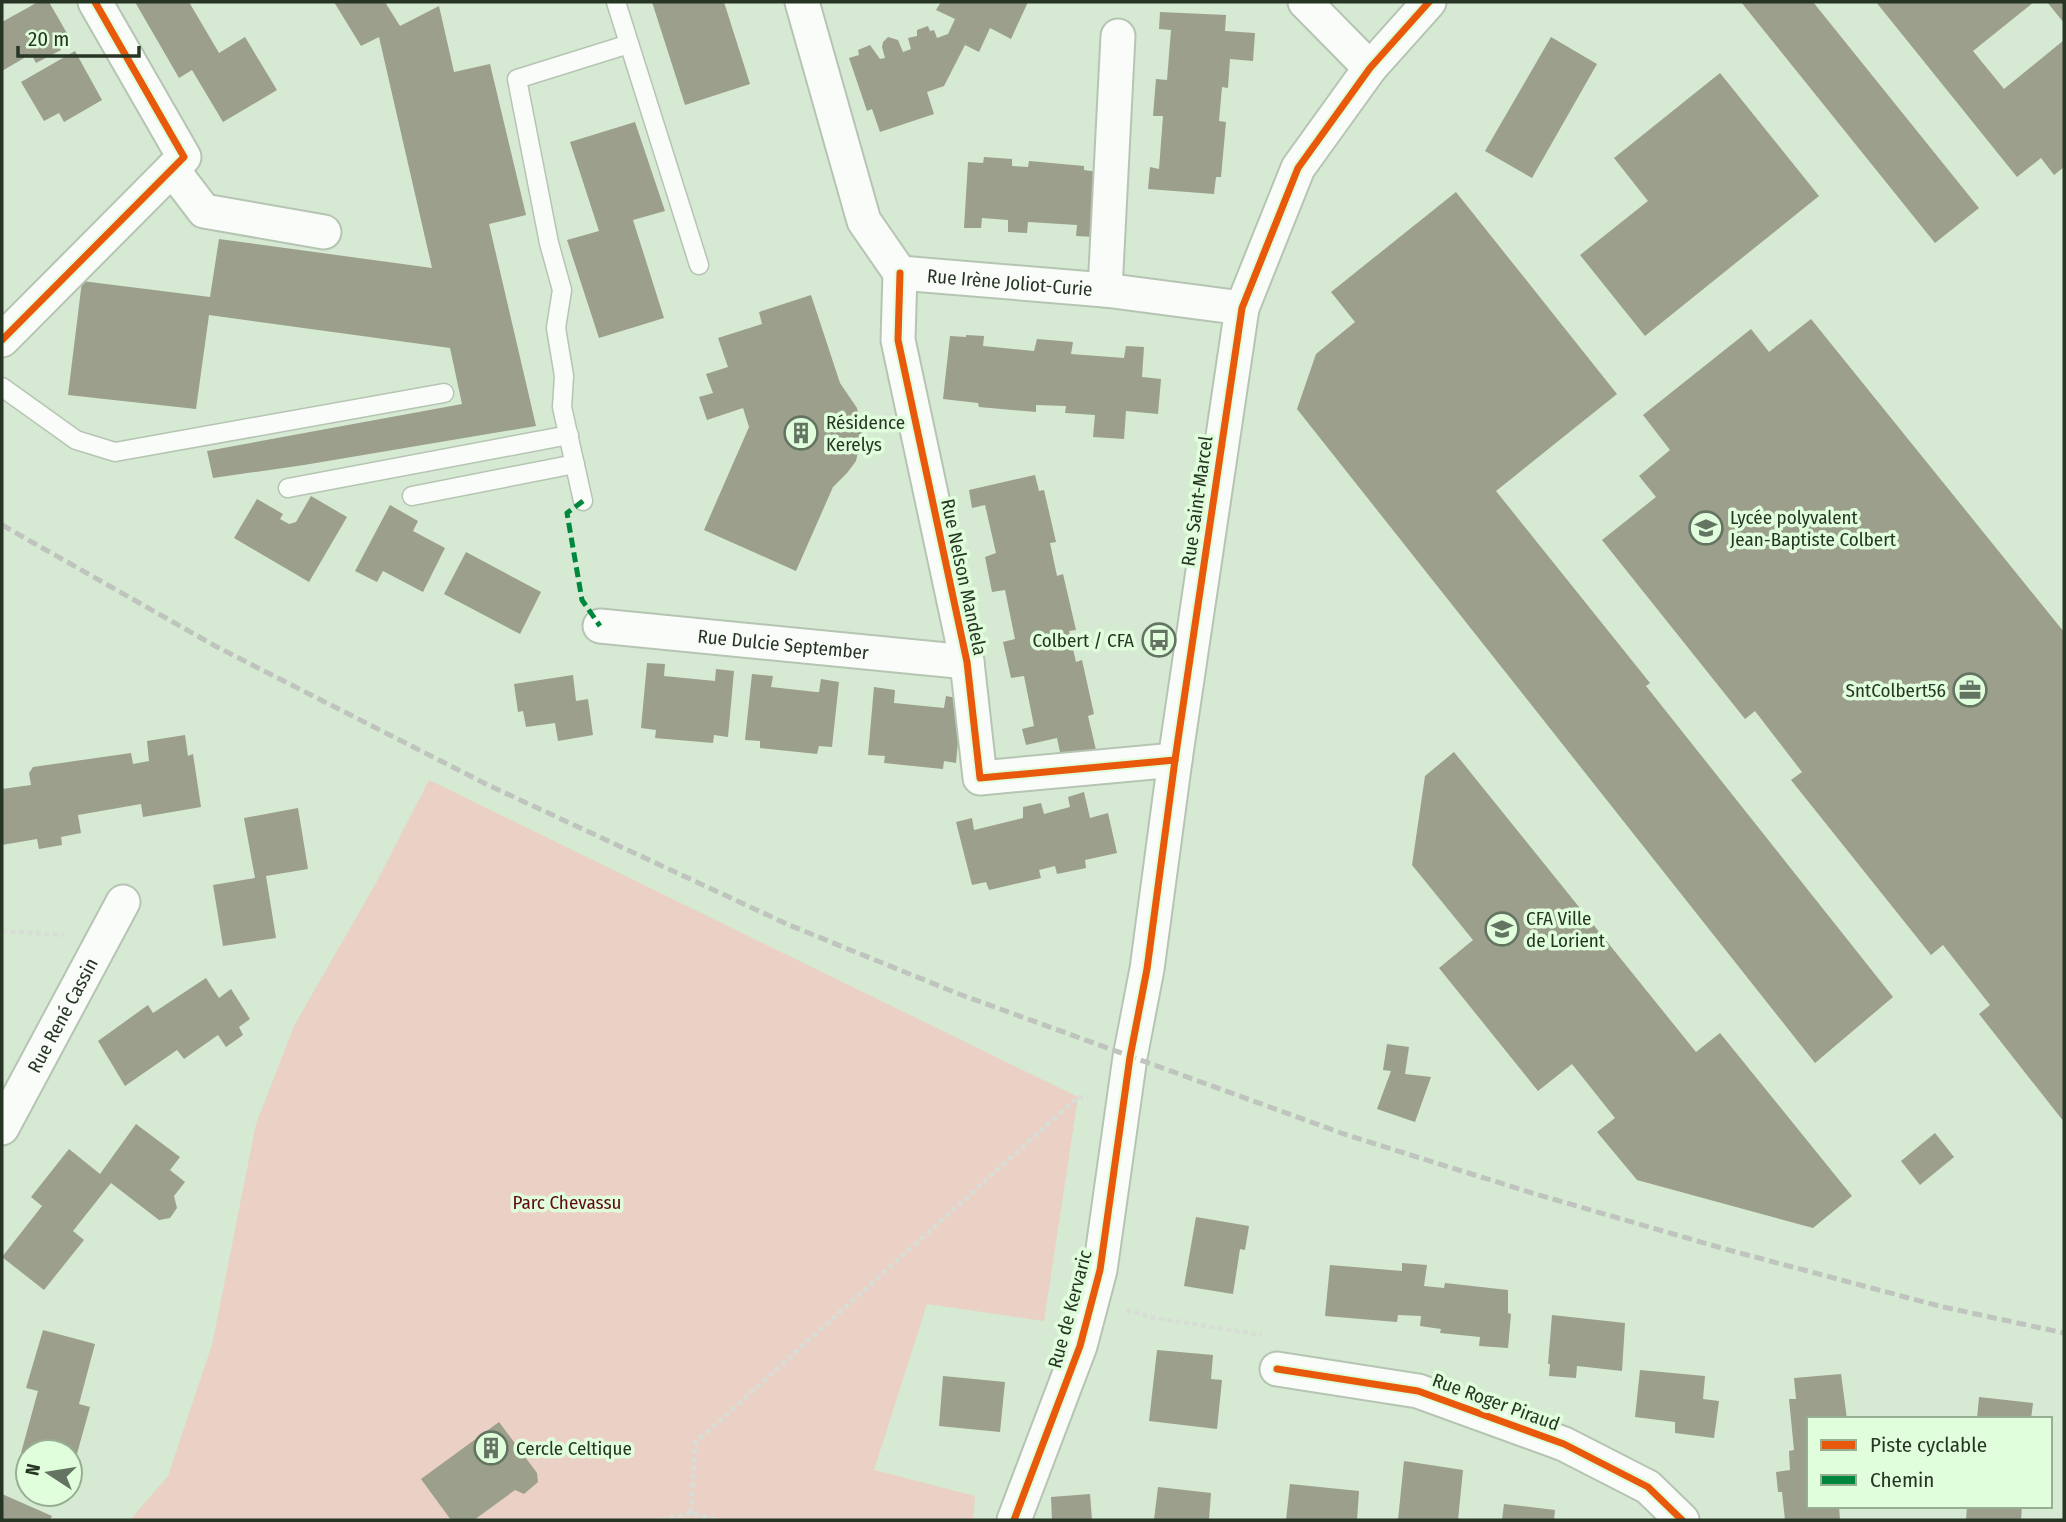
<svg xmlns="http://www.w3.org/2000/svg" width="2066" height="1522" font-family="'Fira Sans Condensed',sans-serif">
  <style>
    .green { fill: #ead0c5 }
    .building { fill: #9b9f8c }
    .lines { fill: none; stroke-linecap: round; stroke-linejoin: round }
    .lane-casing { stroke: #b6c5b3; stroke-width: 21 }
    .street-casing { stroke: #b6c5b3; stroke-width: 37 }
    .path { stroke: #d8ded6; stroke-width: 4.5; stroke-dasharray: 5 3.5; stroke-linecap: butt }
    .lane { stroke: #f9fcf8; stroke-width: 18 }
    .street { stroke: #f9fcf8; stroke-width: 33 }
    .rail { stroke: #bfc4be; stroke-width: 5; stroke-dasharray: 10 5; stroke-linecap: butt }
    .quiet { stroke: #00873e; stroke-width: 5; stroke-dasharray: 10 5; stroke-linecap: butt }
    .cycleway-casing { stroke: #e1fedc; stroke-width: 11 }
    .cycleway { stroke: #e8590c; stroke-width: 7 }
    .labels { text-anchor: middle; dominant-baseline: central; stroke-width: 7; stroke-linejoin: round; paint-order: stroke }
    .street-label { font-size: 19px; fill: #273525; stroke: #e1fedc }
    .poi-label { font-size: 19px; fill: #273525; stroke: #e1fedc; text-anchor: start }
    .park-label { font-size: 19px; fill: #610915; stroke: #e1fedc }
  </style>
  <rect width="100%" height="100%" fill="#d6e9d3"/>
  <path class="green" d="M429,780L1078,1097L1044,1321L927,1304L874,1470L975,1496L973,1520H130L168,1476L212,1345L256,1124L295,1024L376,883Z"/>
  <g class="building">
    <path d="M38,2H49L68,35L56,41L61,50L36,63L31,54L2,71V22Z"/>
    <path d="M135,2H189L219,53L245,37L277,90L223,122L192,70L179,78Z"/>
    <path d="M334,2H385L400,26L439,6L454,72L490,64L526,215L489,224L536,426L304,465L213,478L207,451L462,404L450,348L209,315L196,409L68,395L82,281L210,297L219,239L432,268L379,37L361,46Z"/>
    <path d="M652,2H724L750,84L685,105Z"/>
    <path d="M941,2H1028L1011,39L990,28L979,52L965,45L944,86L927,92L934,114L880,132L872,109L867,111L849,58L859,55L858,50L870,45L880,59L885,58L882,47L883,42L888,37L898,40L903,52L911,49L908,38L917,36V30L928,26L930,31L934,30L937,38L948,34L955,19L936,10Z"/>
    <path d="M1741,2H1813L1979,208L1935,243Z"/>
    <path d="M1876,2H2034L1973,51L2004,89L2064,40V167L2054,175L2041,158L2017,177Z"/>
    <path d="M2047,2H2064V23Z"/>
    <path d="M1160,12L1226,15L1225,31L1255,33L1253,61L1230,59L1228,88L1222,87L1219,121L1226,122L1221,177H1216L1214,194L1148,189L1150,167L1159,169L1163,116H1153L1156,79L1167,80L1171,30L1159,29Z"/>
    <path d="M1551,37L1597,64L1532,178L1485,151Z"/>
    <path d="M75,51L102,100L64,122L59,113L44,121L21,82Z"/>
    <path d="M1720,73L1819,196L1645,336L1580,255L1648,201L1614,158Z"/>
    <path d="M635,122L665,211L633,220L664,318L599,338L567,240L599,231L570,142Z"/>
    <path d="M984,157L1012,159V166L1028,167L1029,161L1084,166V170L1099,172L1095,237L1076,236L1077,225L1028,222L1027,233L1008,232V220L982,218L981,228H964L968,162L983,163Z"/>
    <path d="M1456,192L1617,394L1496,491L1650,683L1646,686L1893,997L1815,1063L1297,409L1316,354L1355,322L1331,292Z"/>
    <path d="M811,295L840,383L857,408L862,434L856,461L847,473L833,487L796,571L704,530L749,427L743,408L707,420L699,397L713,393L706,374L728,367L718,338L762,324L759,312Z"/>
    <path d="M1811,319L2064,632V1122L1979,1014L1990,1005L1943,945L1931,955L1791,780L1802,772L1755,711L1745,719L1602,540L1656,497L1639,476L1670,450L1643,415L1751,329L1769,352Z"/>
    <path d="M966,335L984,336L983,346L1034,351L1037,339L1073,342L1071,354L1124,358L1126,346L1144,347L1142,377L1161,379L1158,414L1126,411L1124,439L1093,437L1095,415L1065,413L1066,406L1036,405V412L979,407L978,403L943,399L950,336L966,337Z"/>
    <path d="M1035,475L1039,491L1044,490L1056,542L1050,543L1057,576L1063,574L1076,630L1069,631L1076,662L1082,660L1094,714L1088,716L1096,750L1061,757L1057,738L1026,745L1022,729L1034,726L1024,676L1011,678L1003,642L1015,639L1005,590L992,592L985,557L996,553L985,505L972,508L969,490Z"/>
    <path d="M311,496L347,517L309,582L234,538L257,499L283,514L280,519L289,524L296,522Z"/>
    <path d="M390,505L418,521L413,531L445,548L423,592L383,571L377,582L355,571Z"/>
    <path d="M466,552L541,592L520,634L444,594Z"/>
    <path d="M647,663L665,664L664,676L715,681L716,669L734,671L728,737L714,735L713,743L655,738L656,730L641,728Z"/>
    <path d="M752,674L773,676L771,687L816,692H819L821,679L839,682L832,747L819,746L817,754L760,748V741L745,740Z"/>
    <path d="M573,675L576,701L588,699L593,735L558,741L555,723L526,727L523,711L518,712L514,684Z"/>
    <path d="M874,687L895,690L894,703L944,708L946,696L962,699L956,763L944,761L943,769L913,766L884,763L885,756L868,755Z"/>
    <path d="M185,735L188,756L193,754L201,807L143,817L141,804L78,815L81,833L61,837L62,845L39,849L37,839L2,845V789L31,785L29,773L33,767L131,753L133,764L149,761L147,741Z"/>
    <path d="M1454,752L1696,1052L1720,1033L1852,1196L1813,1228L1637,1180L1597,1132L1615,1118L1572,1064L1538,1091L1439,968L1473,940L1412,865L1425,776Z"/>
    <path d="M1084,792L1090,818L1108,813L1117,853L1085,860L1086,868L1057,874L1055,866L1039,870L1041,878L989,890L986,882L972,885L956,822L972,818L974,830L1023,818V807L1041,803L1044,814L1070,807L1068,797Z"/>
    <path d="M298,808L308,869L266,876L276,938L223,946L213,885L255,878L244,818Z"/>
    <path d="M206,978L219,998L231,989L250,1019L239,1027L243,1035L226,1047L218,1035L184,1059L177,1050L125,1086L98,1041L148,1005L153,1013Z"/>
    <path d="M1387,1044L1409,1047L1405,1074L1431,1077L1415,1122L1377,1109L1391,1071L1383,1070Z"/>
    <path d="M136,1124L180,1157L170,1170L185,1182L174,1196L177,1208L170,1218L159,1220L111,1183L73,1231L84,1240L44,1290L2,1257L42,1206L31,1197L69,1149L100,1174Z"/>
    <path d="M1935,1133L1954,1157L1920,1185L1901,1161Z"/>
    <path d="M1196,1217L1249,1226L1245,1250L1240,1249L1233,1294L1184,1286Z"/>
    <path d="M1402,1263L1427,1265L1424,1286L1444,1288L1445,1283L1508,1290V1313L1511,1314L1508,1348L1479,1346L1480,1337L1440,1333L1441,1329L1420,1326L1421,1316L1398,1315L1397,1322L1325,1316L1330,1265L1402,1271Z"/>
    <path d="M1552,1315L1625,1323L1622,1371L1577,1366L1576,1378L1549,1376L1550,1364H1548Z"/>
    <path d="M43,1330L95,1344L79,1404L90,1407L73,1468L70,1467V1452H28V1455L21,1453L38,1391L26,1388Z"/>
    <path d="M1157,1350L1213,1355L1211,1379L1222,1380L1217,1429L1149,1421Z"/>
    <path d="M1640,1370L1705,1376L1703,1399L1719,1401L1714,1438L1675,1433V1422L1635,1417Z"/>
    <path d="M1841,1374L1847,1419H1809V1506H1839L1840,1520H1785L1782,1492H1778L1776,1472L1790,1470L1789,1451L1794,1450L1789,1399H1796L1794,1378Z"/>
    <path d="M943,1376L1005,1382L1000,1432L939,1426Z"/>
    <path d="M1979,1397L2033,1403L2031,1419H1977Z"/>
    <path d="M499,1422L537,1473L538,1482L524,1494L515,1490L474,1520H451L421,1479Z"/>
    <path d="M1404,1461L1463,1470L1458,1520H1398Z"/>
    <path d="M1290,1484L1359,1491L1357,1520H1286Z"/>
    <path d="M1158,1487L1211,1493L1209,1520H1154Z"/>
    <path d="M2,1494L52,1516L50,1520H2Z"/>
    <path d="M1090,1494L1092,1520H1052L1051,1497Z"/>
    <path d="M1504,1504L1555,1510L1554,1520H1502Z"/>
    <path d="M1967,1506H2022L2021,1520H1966Z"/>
  </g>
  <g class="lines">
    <defs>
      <g id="lane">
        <path d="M616,2L699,265"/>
        <path d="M2,387L76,440L115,452L444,393"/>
        <path d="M288,488L569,435"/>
        <path d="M412,496L575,464"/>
        <path d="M583,501L562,407L564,376L556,328L562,290L549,243L517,79L629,44"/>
      </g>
      <g id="street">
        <path id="s1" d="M802,2L864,221L900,273L1105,290L1242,308"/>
        <path d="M1305,2L1370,68"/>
        <path d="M172,169L204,211L324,232"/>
        <path d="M900,273L898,340L967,662L980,778L1175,760"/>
        <path d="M1105,290L1118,36"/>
        <path d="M2,340L184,157L95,2"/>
        <path id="s2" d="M600,626L967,662"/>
        <path id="s3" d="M2,1128L123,902"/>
        <path d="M1277,1369L1418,1391L1564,1444L1648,1487L1682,1520"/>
        <path d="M1014,1520L1080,1346L1100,1270L1130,1057L1147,969L1175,760L1242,308L1298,168L1370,68L1429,2"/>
      </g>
    </defs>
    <use href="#lane" class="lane-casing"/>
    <use href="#street" class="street-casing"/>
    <g class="path">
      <path d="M2,931L64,935"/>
      <path d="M1126,1310L1155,1318L1262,1335"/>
      <path d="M691,1513L695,1443L1078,1097L1088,1098"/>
      <path d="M661,1520L691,1513L717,1520"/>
    </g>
    <use href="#lane" class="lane"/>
    <use href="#street" class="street"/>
    <path class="rail" d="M2,525L217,647L488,785L789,925L959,994L1344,1134L1532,1193L1725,1249L1939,1306L2064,1333"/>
    <path class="quiet" d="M583,501L567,513L582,600L600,626"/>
    <defs>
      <g id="cycleway">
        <path d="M900,273L898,340L967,662L980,778L1175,760"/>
        <path d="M2,340L184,157L95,2"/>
        <path d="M1277,1369L1418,1391L1564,1444L1648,1487L1682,1520"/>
        <path d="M1014,1520L1080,1346L1100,1270L1130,1057L1147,969L1175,760L1242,308L1298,168L1370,68L1429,2"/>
      </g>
    </defs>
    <use href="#cycleway" class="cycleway-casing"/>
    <use href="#cycleway" class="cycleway"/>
  </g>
  <defs>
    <symbol id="building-ring" viewBox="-11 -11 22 22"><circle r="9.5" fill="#e1fedc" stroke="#647462" stroke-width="1.5"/><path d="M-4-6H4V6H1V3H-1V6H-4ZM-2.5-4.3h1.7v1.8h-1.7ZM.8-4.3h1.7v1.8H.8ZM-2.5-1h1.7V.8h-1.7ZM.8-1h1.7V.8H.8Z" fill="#647462"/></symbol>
    <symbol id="school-ring" viewBox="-11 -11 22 22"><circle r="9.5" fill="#e1fedc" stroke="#647462" stroke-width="1.5"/><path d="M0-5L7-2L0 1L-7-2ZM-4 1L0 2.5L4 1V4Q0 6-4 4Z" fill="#647462"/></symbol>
    <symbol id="bus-ring" viewBox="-11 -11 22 22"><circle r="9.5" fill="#e1fedc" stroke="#647462" stroke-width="1.5"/><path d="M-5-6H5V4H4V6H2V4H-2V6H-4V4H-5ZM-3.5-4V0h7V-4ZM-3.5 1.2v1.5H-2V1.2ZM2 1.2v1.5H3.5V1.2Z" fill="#647462"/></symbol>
    <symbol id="office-ring" viewBox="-11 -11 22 22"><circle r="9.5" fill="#e1fedc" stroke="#647462" stroke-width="1.5"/><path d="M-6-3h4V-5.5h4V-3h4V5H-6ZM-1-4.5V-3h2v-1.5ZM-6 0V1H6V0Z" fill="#647462"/></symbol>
  </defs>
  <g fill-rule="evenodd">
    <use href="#building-ring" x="782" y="414" width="38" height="38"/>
    <use href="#school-ring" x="1687" y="509" width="38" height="38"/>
    <use href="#bus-ring" x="1140" y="621" width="38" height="38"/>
    <use href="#office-ring" x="1951" y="671" width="38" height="38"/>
    <use href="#school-ring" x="1483" y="910" width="38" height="38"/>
    <use href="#building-ring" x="472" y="1429" width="38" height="38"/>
  </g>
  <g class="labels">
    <g class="street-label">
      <text stroke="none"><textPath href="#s1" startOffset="401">Rue Irène Joliot-Curie</textPath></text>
      <text transform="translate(1197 501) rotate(-82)">Rue Saint-Marcel</text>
      <text transform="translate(964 577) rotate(78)">Rue Nelson Mandela</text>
      <text stroke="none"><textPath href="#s2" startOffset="184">Rue Dulcie September</textPath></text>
      <text stroke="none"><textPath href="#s3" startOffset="128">Rue René Cassin</textPath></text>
      <text transform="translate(1070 1309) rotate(-75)">Rue de Kervaric</text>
      <text transform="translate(1496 1402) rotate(20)">Rue Roger Piraud</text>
    </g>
    <g class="poi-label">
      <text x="826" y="422">Résidence<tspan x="826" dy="22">Kerelys</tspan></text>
      <text x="1730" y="517">Lycée polyvalent<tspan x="1730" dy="22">Jean-Baptiste Colbert</tspan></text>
      <text x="1134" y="640" text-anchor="end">Colbert / CFA</text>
      <text x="1946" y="690" text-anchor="end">SntColbert56</text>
      <text x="1526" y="918">CFA Ville<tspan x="1526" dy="22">de Lorient</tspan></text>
      <text x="516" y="1448">Cercle Celtique</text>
    </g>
    <g class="park-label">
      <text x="567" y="1202">Parc Chevassu</text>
    </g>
  </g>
  <rect width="2066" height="1522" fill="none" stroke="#273525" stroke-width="7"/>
  <rect x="1807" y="1417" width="245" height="91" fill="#e1fedc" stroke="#97ae93" stroke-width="2"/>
  <rect x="1821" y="1440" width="35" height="10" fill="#e8590c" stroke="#97ae93" stroke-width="2"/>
  <text x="1870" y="1452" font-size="21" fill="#273525">Piste cyclable</text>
  <rect x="1821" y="1475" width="35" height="10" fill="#00873e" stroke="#97ae93" stroke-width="2"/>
  <text x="1870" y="1487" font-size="21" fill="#273525">Chemin</text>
  <g transform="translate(49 1473) rotate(282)"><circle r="33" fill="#e1fedc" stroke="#97ae93" stroke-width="2"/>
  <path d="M0-5L12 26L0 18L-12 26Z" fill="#647462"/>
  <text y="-10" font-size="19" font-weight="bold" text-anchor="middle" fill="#273525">N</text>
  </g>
  <path d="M18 46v10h121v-10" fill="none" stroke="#273525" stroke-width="3.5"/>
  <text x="28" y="46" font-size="21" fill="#273525" stroke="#e1fedc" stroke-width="5" paint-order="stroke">20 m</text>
</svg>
